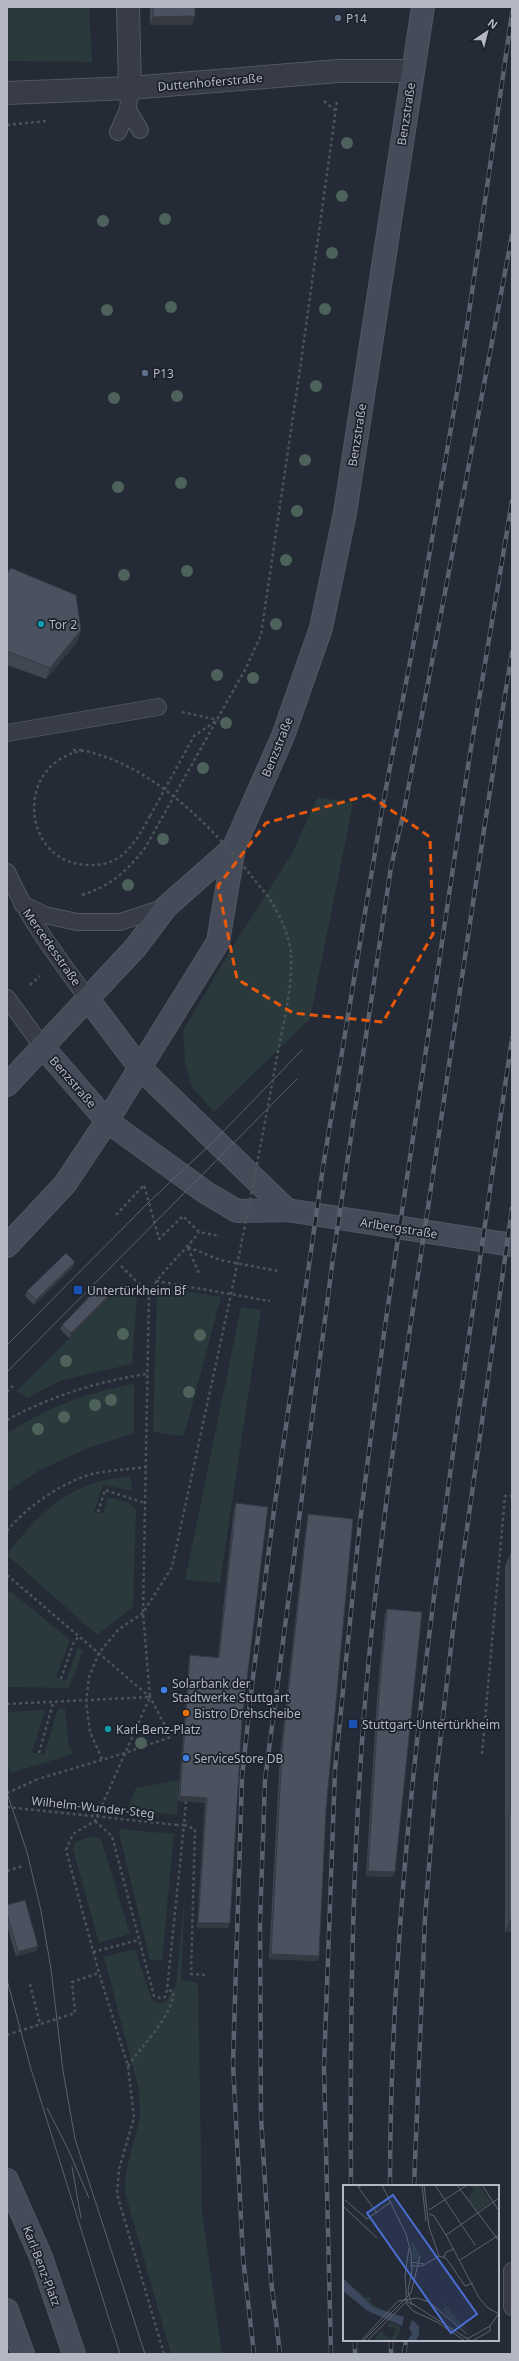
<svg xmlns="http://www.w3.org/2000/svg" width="519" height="2361" font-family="'Noto Sans',sans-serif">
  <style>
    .green { fill: #2a393b }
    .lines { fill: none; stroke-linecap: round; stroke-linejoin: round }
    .lane-casing { stroke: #525761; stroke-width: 18 }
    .street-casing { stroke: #525761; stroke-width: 24 }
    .secondary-casing { stroke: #525761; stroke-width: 24 }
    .path { stroke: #475558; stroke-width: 2.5; stroke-dasharray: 3 3; stroke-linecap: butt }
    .lane { stroke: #373c47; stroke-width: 16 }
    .street { stroke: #373c47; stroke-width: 22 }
    .secondary { stroke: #464b59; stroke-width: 22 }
    .tram { stroke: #5b626f; stroke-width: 1 }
    .rail-casing { stroke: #5b626f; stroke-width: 4.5 }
    .rail { stroke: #1c212b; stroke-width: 3; stroke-dasharray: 9; stroke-linecap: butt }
    .path-bridge { stroke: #475558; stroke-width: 2.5; stroke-dasharray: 3 3; stroke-linecap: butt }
    .tree { fill: #4c625a }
    .wall { fill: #404652 }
    .shaded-wall { fill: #343942 }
    .building { fill: #4a515f; stroke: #343942 }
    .marked { fill: none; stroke: #e8590c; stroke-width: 3; stroke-dasharray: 8 5; stroke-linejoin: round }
    .service-dot { fill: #5c6f8a; stroke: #1c212b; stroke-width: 1.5 }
    .culture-dot { fill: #0f9aa8; stroke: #1c212b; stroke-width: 1.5 }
    .transit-dot { fill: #1a4fb4; stroke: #1c212b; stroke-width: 1.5 }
    .shop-dot { fill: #3f7fe0; stroke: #1c212b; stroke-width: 1.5 }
    .food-dot { fill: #e8710a; stroke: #1c212b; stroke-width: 1.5 }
    .labels { text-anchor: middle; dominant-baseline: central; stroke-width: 3.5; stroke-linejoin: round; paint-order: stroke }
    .poi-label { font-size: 12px; fill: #b2b7c3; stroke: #1c212b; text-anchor: start }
    .street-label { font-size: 12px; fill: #b2b7c3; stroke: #1c212b }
    .inset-road { fill: none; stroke: #5d626e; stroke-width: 1 }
    .view { fill: #4a6ed2; fill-opacity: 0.15; stroke: #4a6ed2; stroke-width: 2 }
    .inset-edge { fill: none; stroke: #b2b7c3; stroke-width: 2 }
  </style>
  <rect width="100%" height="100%" fill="#242a36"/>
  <g class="green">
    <path d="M7,7H89L92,62L7,61Z"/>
    <path d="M318,797L353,803L310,1019L214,1112L192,1087L185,1062L183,1031L232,948L292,853Z"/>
    <path d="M124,1284L137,1297L132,1364L62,1380L27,1398L17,1391Z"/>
    <path d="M160,1287L221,1297L184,1436L153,1432L157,1292Z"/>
    <path d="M241,1307L261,1310L220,1583L185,1580Z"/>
    <path d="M134,1384V1433L88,1448L40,1470L7,1492V1433C47,1408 87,1392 134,1384Z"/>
    <path d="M130,1477L133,1491L103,1485L94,1512L103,1514L108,1497L129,1503L136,1510L133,1607L97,1635L7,1555C30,1523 60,1492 100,1481C109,1479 120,1478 130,1477Z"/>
    <path d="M10,1591L70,1640L56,1677L66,1681L78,1647L83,1651L69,1688L7,1687V1594Z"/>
    <path d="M58,1709H65L68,1742L73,1754L11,1773L7,1765V1712L45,1710L32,1752L44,1755Z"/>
    <path d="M179,1780L177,1815L127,1810L136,1788Z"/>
    <path d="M120,1829L174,1834L162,1960H150L119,1833Z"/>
    <path d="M94,1836L101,1839L130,1934L99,1943L73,1849L75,1842Z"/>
    <path d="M185,1892L181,1980L198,1983L202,2212L222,2354H171L125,2193L126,2172L140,2117L139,2090L104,1957L135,1949L152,2000L157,2003L166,2002L176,1984Z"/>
  </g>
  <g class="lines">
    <defs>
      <g id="lane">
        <path d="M128,110L140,130"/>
        <path d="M118,132L128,110L130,88"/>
        <path d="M7,733L158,707"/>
        <path d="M7,872C28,919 58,958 88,999"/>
        <path d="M22,904L45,915L77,922H120L166,907"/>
        <path d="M7,998L42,1046"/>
        <path d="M512,2271V2307"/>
      </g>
      <g id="street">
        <path d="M128,7L130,88"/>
        <path d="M7,93L130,88L338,71H413"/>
      </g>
      <g id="secondary">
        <path d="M88,999L140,1068L287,1210"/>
        <path d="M42,1046L107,1121L205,1192L237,1211L287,1210L512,1245"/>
        <path d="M7,1085L136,947L166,907L234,847"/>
        <path d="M7,1246L65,1184L107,1121L218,942L234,847L283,736L321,628L345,513L423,7"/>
        <path d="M7,2180L41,2257L74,2354"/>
        <path d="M7,2310L23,2354"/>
      </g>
    </defs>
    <use href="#lane" class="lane-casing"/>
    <use href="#street" class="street-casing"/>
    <use href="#secondary" class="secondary-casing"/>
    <g class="path">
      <path d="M324,101L336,111"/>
      <path d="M7,125L46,121"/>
      <path d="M182,712L218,720"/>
      <path d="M73,750H83"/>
      <path d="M150,816L194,736L216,721"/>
      <path d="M82,895C112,885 126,872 145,848L246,668L261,635L301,362L337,101"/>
      <path d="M30,985L40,976"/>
      <path d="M116,1215L144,1185L159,1239L183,1216L199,1232L220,1236"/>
      <path d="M188,1247L220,1260L278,1271"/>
      <path d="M188,1248L199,1273"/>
      <path d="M121,1266L149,1294"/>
      <path d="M156,1281L270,1301"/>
      <path d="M7,1392L13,1386"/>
      <path d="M7,1420C51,1396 96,1382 146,1374"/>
      <path d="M98,1512L105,1490L145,1503"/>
      <path d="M7,1531C26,1507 66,1479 97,1473C113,1470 130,1469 146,1467"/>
      <path d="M7,1575L150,1697L171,1737L125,1753L38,1779"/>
      <path d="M61,1679L73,1644L79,1636"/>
      <path d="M7,1704L150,1697"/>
      <path d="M39,1753L53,1703"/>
      <path d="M482,1754L505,1496H512"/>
      <path d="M102,1759L90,1732L86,1702L89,1677L99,1653L118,1630L143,1613L172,1567L231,1294"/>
      <path d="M186,1801L184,1825L195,1829L191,1974L205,1975"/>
      <path d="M95,1821L112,1836L154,1996L160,1998L165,1997L167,1990L184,1825H177"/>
      <path d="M7,1871L23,1866"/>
      <path d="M93,1952L139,1940"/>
      <path d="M30,1984L40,2024"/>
      <path d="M7,2035L75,2013L72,1982L99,1973"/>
      <path d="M128,2066C141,2047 175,2013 173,1991L167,1990"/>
      <path d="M164,2354L117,2194L119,2169L134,2118L128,2066L99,1973L66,1850L73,1834L95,1821L150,1697L143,1613L149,1294C161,1270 183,1254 199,1232"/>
    </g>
    <use href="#lane" class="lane"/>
    <use href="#street" class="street"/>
    <use href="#secondary" class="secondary"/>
    <g class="tram">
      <path d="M7,1345L149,1202L214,1141L302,1050"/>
      <path d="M7,1372L297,1079"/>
      <path d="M7,1793L27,1852L41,1911L51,1969L63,2071L75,2139L145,2354"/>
      <path d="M7,1980L31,2069L120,2354"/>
      <path d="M47,2108L68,2149L89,2198"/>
      <path d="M72,2167L81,2218"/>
    </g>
    <defs>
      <g id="rail">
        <path d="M351,2186C350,2010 352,1833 369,1658C384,1499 408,1340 432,1181C458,1005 483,828 512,652"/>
        <path d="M390,2186C390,1981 411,1776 437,1573C460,1394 486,1216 512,1038"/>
        <path d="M414,2186L425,1918L436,1777L454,1621L512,1208"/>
        <path d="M355,2340V2354"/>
        <path d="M391,2340V2354"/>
        <path d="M254,2354L243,2258L233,2063L242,1777L252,1685L274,1510L323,1167L383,804L420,609L460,375L512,13"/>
        <path d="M280,2354L271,2280L261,2117L260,1922L265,1780L333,1258L391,867L404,811L512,235"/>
        <path d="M331,2354L324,2067L335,1770L360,1522L384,1333L469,760L512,501"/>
        <path d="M404,2354L406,2340"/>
      </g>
    </defs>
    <use href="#rail" class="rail-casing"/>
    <use href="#rail" class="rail"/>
    <g class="path-bridge">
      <path d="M150,816C136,841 124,865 92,865C21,867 13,764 81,751C86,750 93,753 99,755C158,772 216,831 253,878C259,886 267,894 272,903C281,917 290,938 291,954C293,990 282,1027 276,1062C262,1140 247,1217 231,1294"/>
      <path d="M7,1793L38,1779"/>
      <path d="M7,1807L177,1825"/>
    </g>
  </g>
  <g class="tree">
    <circle cx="347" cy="143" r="6"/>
    <circle cx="342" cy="196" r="6"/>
    <circle cx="165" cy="219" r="6"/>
    <circle cx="103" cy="221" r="6"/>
    <circle cx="332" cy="253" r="6"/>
    <circle cx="171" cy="307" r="6"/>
    <circle cx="325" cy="309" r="6"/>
    <circle cx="107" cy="310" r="6"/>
    <circle cx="316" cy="386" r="6"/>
    <circle cx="177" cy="396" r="6"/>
    <circle cx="114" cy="398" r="6"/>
    <circle cx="305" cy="460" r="6"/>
    <circle cx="181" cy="483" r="6"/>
    <circle cx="118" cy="487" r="6"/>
    <circle cx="297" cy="511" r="6"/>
    <circle cx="286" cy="560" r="6"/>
    <circle cx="187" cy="571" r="6"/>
    <circle cx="124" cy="575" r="6"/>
    <circle cx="276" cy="624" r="6"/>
    <circle cx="217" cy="675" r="6"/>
    <circle cx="253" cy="678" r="6"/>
    <circle cx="226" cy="723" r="6"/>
    <circle cx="203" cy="768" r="6"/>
    <circle cx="163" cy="839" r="6"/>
    <circle cx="128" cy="885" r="6"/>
    <circle cx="123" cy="1334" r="6"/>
    <circle cx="200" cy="1335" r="6"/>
    <circle cx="66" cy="1361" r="6"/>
    <circle cx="189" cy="1392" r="6"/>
    <circle cx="111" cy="1400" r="6"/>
    <circle cx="95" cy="1405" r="6"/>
    <circle cx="64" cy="1417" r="6"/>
    <circle cx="38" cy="1429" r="6"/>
    <circle cx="141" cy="1743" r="6"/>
  </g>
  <g class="wall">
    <path d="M150,7H195L192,25H150Z"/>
    <path d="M7,573L81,630L77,642L46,679L7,665Z"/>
    <path d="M73,1267L34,1305L25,1296L27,1291Z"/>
    <path d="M108,1299L69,1338L60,1329L62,1325Z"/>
    <path d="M236,1503L242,1721L228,1928H197L205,1803L178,1801L189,1660L190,1655L218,1657L234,1508Z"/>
    <path d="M308,1514L326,1810L318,1961L269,1959L280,1755L307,1518Z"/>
    <path d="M510,1554H512V1932H505V1567Z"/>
    <path d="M387,1609L393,1877L366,1876L377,1699L385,1614Z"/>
    <path d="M7,1905L36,1951L16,1956L7,1925Z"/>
  </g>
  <g class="shaded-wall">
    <path d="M195,16L192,25H150L153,17Z"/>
    <path d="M81,630L77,642L46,679L50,668Z"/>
    <path d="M75,1262L73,1267L34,1305L36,1300Z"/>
    <path d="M109,1295L108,1299L69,1338L71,1333Z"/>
    <path d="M180,1796L207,1798L205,1803L178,1801Z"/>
    <path d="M368,1871L395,1872L393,1877L366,1876Z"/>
    <path d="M509,1920H512V1932H505Z"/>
    <path d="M198,1923H230L228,1928H197Z"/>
    <path d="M38,1946L36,1951L16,1956L18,1952Z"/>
    <path d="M271,1954L319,1956L318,1961L269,1959Z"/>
  </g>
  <g class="building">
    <path d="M153,7H195V16L153,17Z"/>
    <path d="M11,568L76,595L81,630L50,668L9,652L7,654V573Z"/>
    <path d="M66,1253L75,1262L36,1300L27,1291Z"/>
    <path d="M100,1286L109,1295L71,1333L62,1325Z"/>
    <path d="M236,1503L268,1507L242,1721L230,1923H198L207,1798L180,1796L190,1655L219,1658Z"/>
    <path d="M308,1514L353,1519L326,1810L319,1956L271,1954L282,1750Z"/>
    <rect x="510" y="1554" width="2" height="257"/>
    <path d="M387,1609L422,1612L395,1872L368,1871L379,1695Z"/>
    <rect x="509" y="1813" width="3" height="107"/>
    <path d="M25,1900L38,1946L18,1952L7,1914V1905Z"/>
  </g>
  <path class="marked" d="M369,795L430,837L433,934L383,1022L293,1013L237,979L218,886L266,823Z"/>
  <g class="service-dot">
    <circle cx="338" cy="18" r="4"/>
    <circle cx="145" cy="373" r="4"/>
  </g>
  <g class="culture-dot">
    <circle cx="41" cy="624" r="4"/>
    <circle cx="108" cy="1729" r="4"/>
  </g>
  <g class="transit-dot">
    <rect x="73" y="1285" width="10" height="10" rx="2"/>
    <rect x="348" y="1719" width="10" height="10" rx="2"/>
  </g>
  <g class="shop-dot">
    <circle cx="164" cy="1690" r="4"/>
    <circle cx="186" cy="1758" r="4"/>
  </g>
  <circle class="food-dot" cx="186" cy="1713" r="4"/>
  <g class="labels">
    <g class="poi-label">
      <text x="346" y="18">P14</text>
      <text x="153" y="373">P13</text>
      <text x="49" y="624">Tor 2</text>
      <text x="87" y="1290">Untertürkheim Bf</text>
      <text x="172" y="1683">Solarbank der<tspan x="172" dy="14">Stadtwerke Stuttgart</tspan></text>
      <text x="194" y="1713">Bistro Drehscheibe</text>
      <text x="362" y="1724">Stuttgart-Untertürkheim</text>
      <text x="116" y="1729">Karl-Benz-Platz</text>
      <text x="194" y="1758">ServiceStore DB</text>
    </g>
    <g class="street-label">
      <text transform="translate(210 82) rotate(-5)">Duttenhoferstraße</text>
      <text transform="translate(406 114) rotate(-81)">Benzstraße</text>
      <text transform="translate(357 435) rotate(-81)">Benzstraße</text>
      <text transform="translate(277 747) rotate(-68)">Benzstraße</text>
      <text transform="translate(52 947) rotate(55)">Mercedesstraße</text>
      <text transform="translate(73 1082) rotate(49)">Benzstraße</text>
      <text transform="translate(399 1228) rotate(9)">Arlbergstraße</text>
      <text transform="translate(93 1807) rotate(6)">Wilhelm-Wunder-Steg</text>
      <text transform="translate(42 2266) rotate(69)">Karl-Benz-Platz</text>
    </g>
  </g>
  <g transform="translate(343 2185)">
    <rect width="156" height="156" fill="#242a36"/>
    <path d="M128,0H136L148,17L134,26L122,10L126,13L128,12L127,9L131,5ZM68,57H70L76,69L74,77L70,74ZM8,100L22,112H28L27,117L42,127L30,122ZM100,117L113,133L128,148L108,135L99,124H103ZM47,137L58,142L53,156H37L32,153L38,146L48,155L53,144L44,141Z" fill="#2a393b"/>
    <path d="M0,93L30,122L61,132L59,141L25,126L0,106ZM69,135L76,141V149L73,156H64L69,149L66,143Z" fill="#3b475d"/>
    <path class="inset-road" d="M20,0L15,2L34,28M39,0L63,49L68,68L69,86L65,106L68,118L128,156M79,0L83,36M92,0L132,60M114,0L156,56M139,0L156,26M2,15L24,34L48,17M0,21L34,53M86,25L124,0M86,29L91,31L103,50L136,113L145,123L156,129M103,50L156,13M66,63L62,91L64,119L70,126L94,137L122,156M96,71L103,73L122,101L130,98M101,72L103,67L111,64M117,75L156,50M67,77L81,79M68,81H79L96,71L86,42L81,0M61,115L74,113L86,117L124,149M147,146V141L156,128M124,154L147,141M18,156L55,116L62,115L69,120M20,156L68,108L77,71M24,156L63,117M129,156L147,146"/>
    <path class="view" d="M50,10L134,129L108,148L24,28Z"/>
    <rect width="156" height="156" class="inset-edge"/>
  </g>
  <rect width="519" height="2361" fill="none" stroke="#b2b7c3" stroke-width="16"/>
  <g transform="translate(487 32) rotate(35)" stroke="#1c212b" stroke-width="3" paint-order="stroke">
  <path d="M0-3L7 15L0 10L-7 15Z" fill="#b2b7c3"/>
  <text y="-6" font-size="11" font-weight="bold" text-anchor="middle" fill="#b2b7c3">N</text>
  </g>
</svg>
